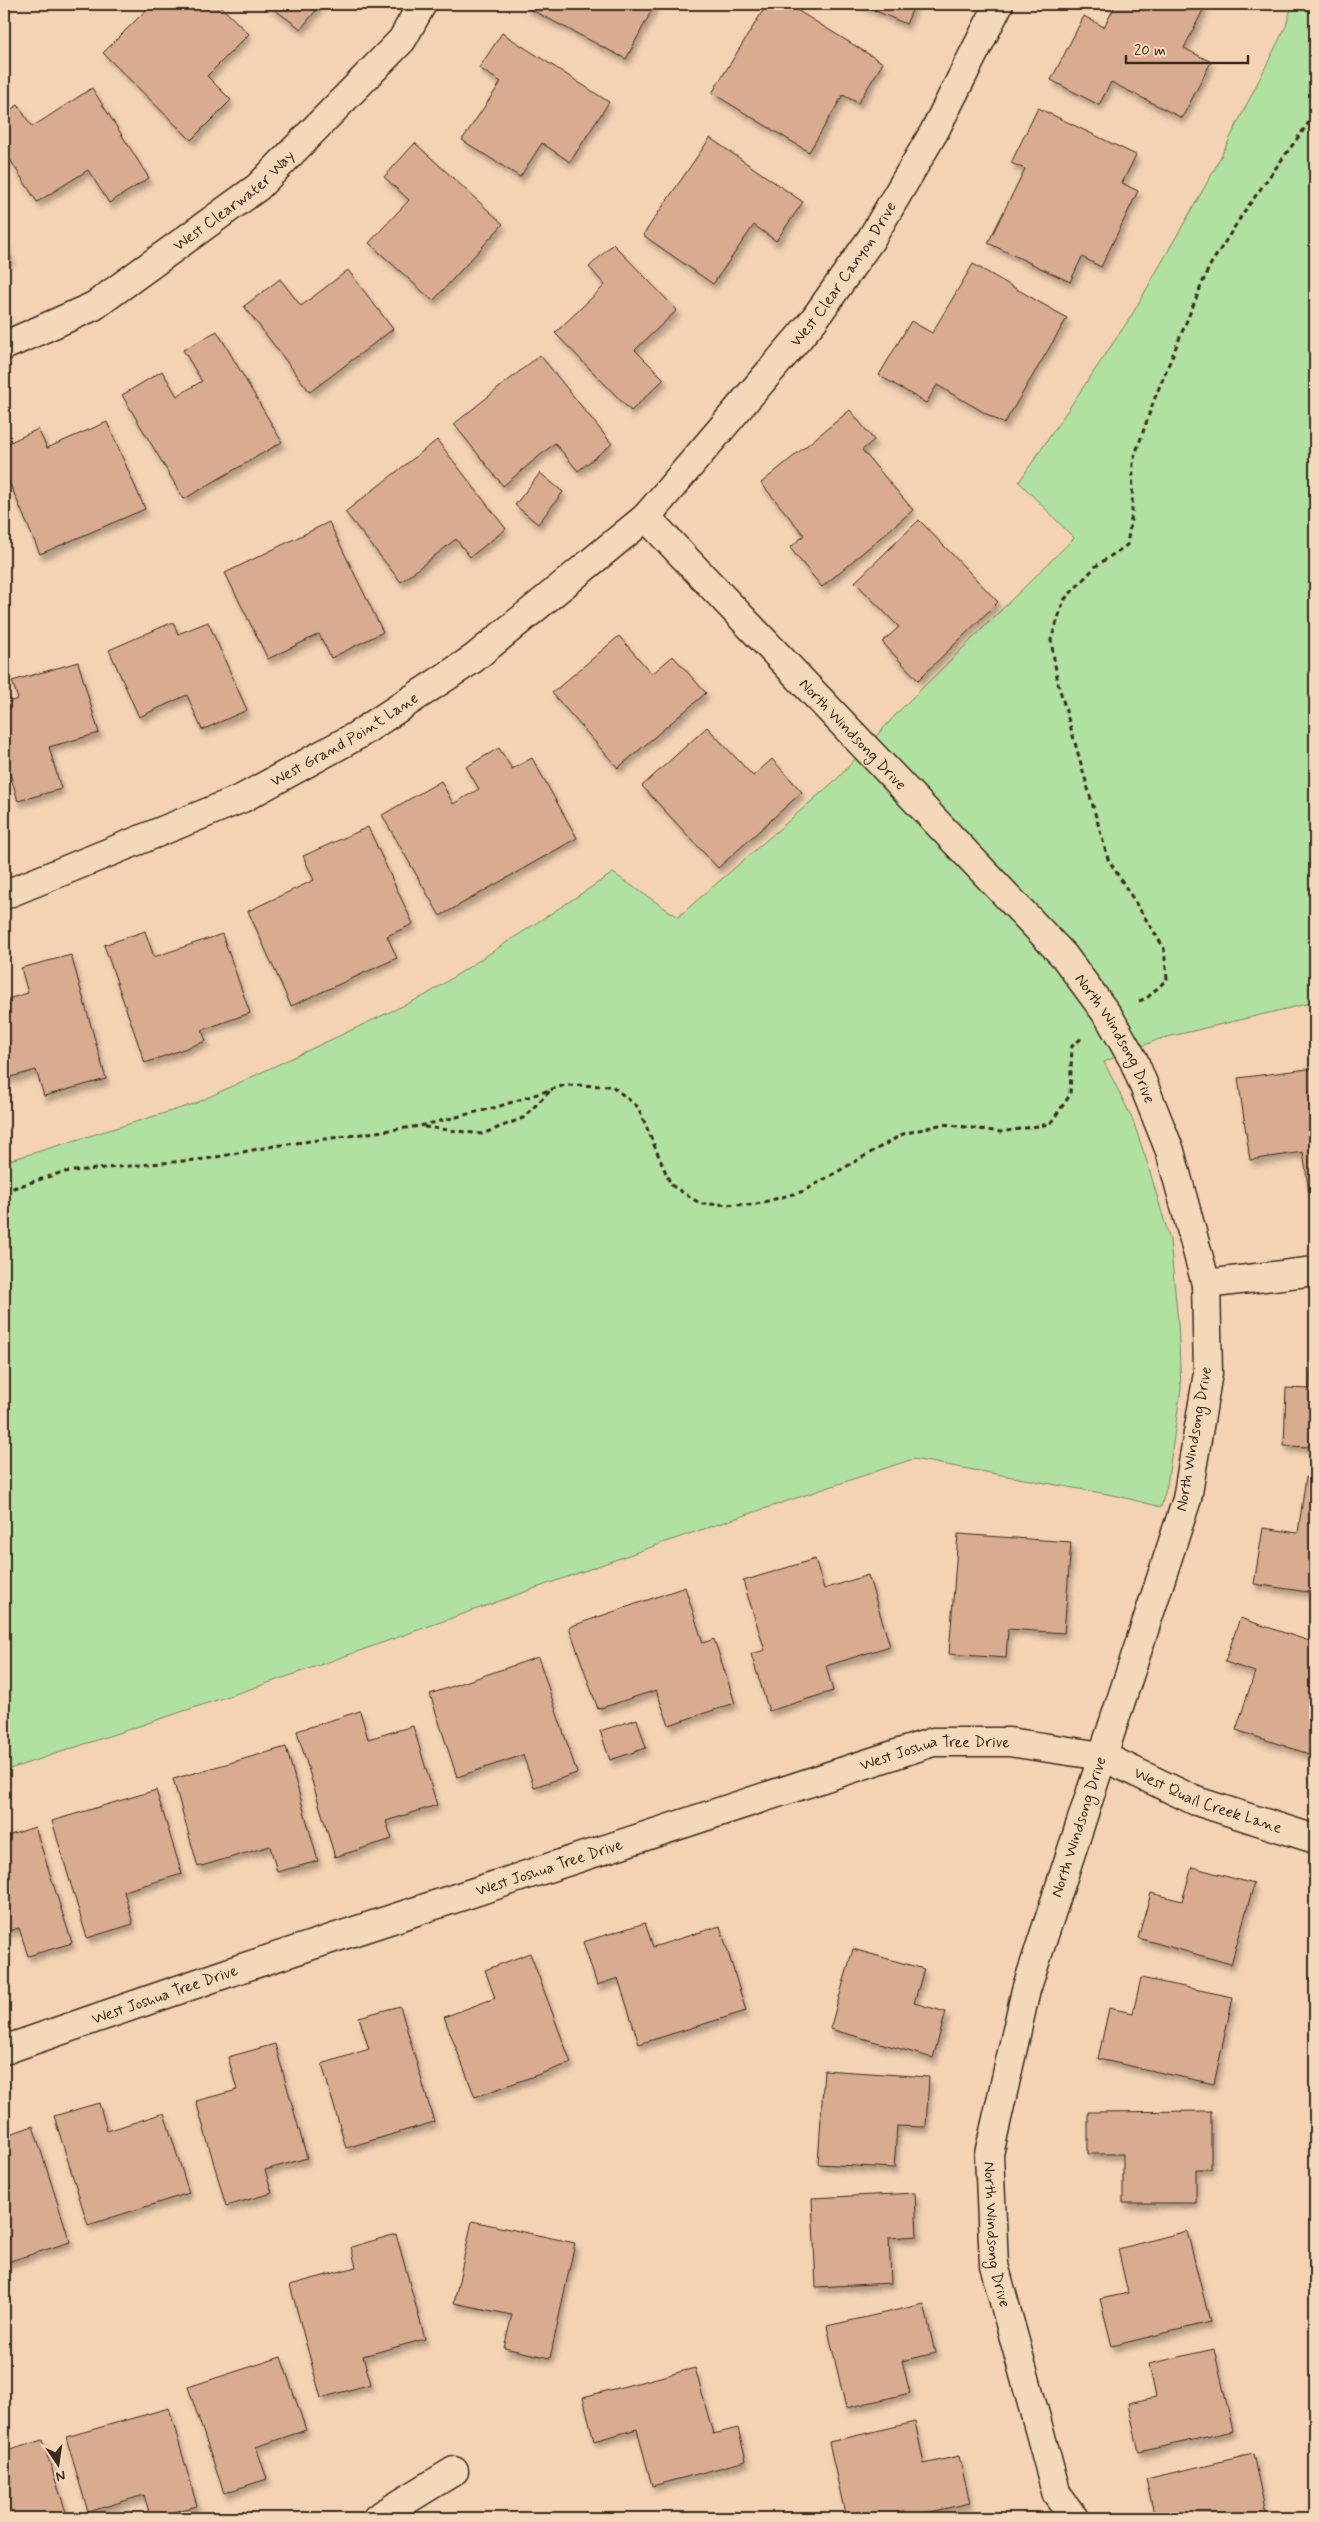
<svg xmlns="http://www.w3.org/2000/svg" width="1319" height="2522" font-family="Mynerve,sans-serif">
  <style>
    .green { fill: #b1e1a0; stroke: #76865f }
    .building { fill: #d9ac91; stroke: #3b2a1e; filter: url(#shadow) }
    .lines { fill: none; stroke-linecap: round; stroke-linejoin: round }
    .minor-casing { stroke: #3b2a1e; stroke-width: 31 }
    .path { stroke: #3b2a1e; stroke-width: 3; stroke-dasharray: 5 4; stroke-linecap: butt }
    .minor { stroke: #f3d9ba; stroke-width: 28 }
    .labels { text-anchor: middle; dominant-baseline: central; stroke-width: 4.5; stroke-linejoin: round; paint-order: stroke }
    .street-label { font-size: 16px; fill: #3b2a1e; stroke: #f3d9ba }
  </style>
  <defs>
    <filter id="shadow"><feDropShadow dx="3" dy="5.5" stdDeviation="2.5" flood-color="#0004"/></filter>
  </defs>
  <rect width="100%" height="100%" fill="#f4d3b4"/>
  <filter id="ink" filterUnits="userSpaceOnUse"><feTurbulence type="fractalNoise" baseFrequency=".02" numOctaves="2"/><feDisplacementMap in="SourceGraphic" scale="10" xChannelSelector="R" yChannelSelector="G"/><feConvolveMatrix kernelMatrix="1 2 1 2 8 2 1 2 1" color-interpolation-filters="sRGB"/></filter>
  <g filter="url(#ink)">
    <path class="green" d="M1292,4H1315V1002L1159,1039L1104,1062L1132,1118L1147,1162L1170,1240L1178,1322L1181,1388L1167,1485L1161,1507L1118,1496L913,1459L671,1540L286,1677L4,1771V1162L194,1104L426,995L613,873L678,917L838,778L901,709L1074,538L1019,482L1130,318L1212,174L1286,26Z"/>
    <g class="building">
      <path d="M152,4H218L249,34L207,76L231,100L191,140L103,53Z"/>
      <path d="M267,4H321L301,29Z"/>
      <path d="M526,4H655L626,59L524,6Z"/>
      <path d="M767,4H787L883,63L858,103L843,95L809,152L712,93Z"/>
      <path d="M860,4H915L906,24Z"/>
      <path d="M1116,4H1200L1205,6L1184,48L1211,62L1182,118L1111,82L1099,105L1051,80L1084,16L1104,27Z"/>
      <path d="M502,33L609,102L570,162L542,143L520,177L462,140L501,82L479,68Z"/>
      <path d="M92,88L149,178L109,203L88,170L37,202L4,150V114L18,105L32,127Z"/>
      <path d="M1038,108L1136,155L1122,183L1138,191L1101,267L1082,257L1070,282L988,243L1025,169L1011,163Z"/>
      <path d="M710,138L803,202L776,241L754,225L713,284L643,235Z"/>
      <path d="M415,143L503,224L433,301L369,243L409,200L384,177Z"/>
      <path d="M4,241L11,259L4,262Z"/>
      <path d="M613,244L677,310L635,350L664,379L631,411L555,333L605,285L589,267Z"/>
      <path d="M973,264L1067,318L1004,424L937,385L926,403L879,375L911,321L932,333Z"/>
      <path d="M348,270L393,329L310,392L244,306L280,279L301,306Z"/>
      <path d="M217,331L282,442L184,499L122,395L162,371L177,396L202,381L183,350Z"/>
      <path d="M540,355L612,444L578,471L555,443L503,486L454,424Z"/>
      <path d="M850,410L874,440L862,450L913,510L822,587L790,548L804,535L761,483Z"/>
      <path d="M107,422L145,509L40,554L4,470V445L38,429L47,448Z"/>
      <path d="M437,440L506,529L470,557L456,539L401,582L345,512Z"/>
      <path d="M540,473L563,492L538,524L515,505Z"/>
      <path d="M919,520L998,602L918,680L882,642L899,627L855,582Z"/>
      <path d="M329,522L383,632L331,658L319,634L268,659L225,573Z"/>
      <path d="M173,622L178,634L208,622L247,710L202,730L187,695L139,717L109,650Z"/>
      <path d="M619,636L652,674L673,656L706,693L618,768L552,693Z"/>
      <path d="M78,662L99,733L49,747L61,789L18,801L4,753V703L18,699L12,681Z"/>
      <path d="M707,727L753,776L772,759L802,792L718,868L642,786Z"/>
      <path d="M499,748L512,769L532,758L577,838L440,916L382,815L441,781L453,804L479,789L466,767Z"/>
      <path d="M368,827L413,924L387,936L397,958L291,1006L248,911L314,880L303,856Z"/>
      <path d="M145,931L154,957L222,934L250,1013L202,1030L206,1041L145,1063L104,945Z"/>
      <path d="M71,955L106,1079L44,1096L36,1070L4,1079V1000L28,993L21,968Z"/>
      <path d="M1315,1068V1192L1309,1193L1303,1152L1250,1160L1238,1078Z"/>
      <path d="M1312,1335H1315V1447L1284,1446L1286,1388L1310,1389Z"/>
      <path d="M1306,1477L1315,1479V1593L1254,1584L1263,1528L1298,1533Z"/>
      <path d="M958,1534L1071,1542L1064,1633L1008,1629L1006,1658L949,1654Z"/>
      <path d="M815,1559L824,1589L868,1575L890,1646L826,1666L833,1691L769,1711L751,1654L765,1650L743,1581Z"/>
      <path d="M685,1587L703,1643L714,1639L735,1703L669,1725L656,1690L598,1709L569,1627Z"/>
      <path d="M1240,1618L1315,1643V1756L1236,1730L1255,1672L1225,1662Z"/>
      <path d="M538,1657L577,1773L534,1787L523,1755L457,1777L430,1694Z"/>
      <path d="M360,1711L368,1739L413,1726L437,1805L386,1821L392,1839L335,1857L297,1731Z"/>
      <path d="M637,1719L646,1748L610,1760L600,1731Z"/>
      <path d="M286,1747L318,1861L277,1872L270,1846L198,1867L173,1779Z"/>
      <path d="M156,1790L182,1874L124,1891L133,1924L87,1938L52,1821Z"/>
      <path d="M35,1827L72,1943L28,1956L19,1928L4,1932V1837Z"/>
      <path d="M1192,1867L1254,1884L1231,1964L1138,1938L1151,1893L1182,1901Z"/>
      <path d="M645,1923L653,1947L720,1926L746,2011L639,2044L618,1978L597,1985L583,1942Z"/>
      <path d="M853,1949L924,1969L914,2003L946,2012L933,2058L830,2029Z"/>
      <path d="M530,1953L571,2063L475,2097L444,2017L495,1998L485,1970Z"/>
      <path d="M1141,1978L1233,1997L1214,2084L1098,2059L1109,2008L1133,2013Z"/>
      <path d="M400,2006L434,2122L346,2148L322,2064L369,2049L359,2017Z"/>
      <path d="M275,2044L307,2158L265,2170L272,2193L226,2206L196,2101L237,2090L228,2057Z"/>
      <path d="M824,2070L929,2077L926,2127L897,2126L894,2168L818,2164Z"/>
      <path d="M99,2103L107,2131L164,2113L189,2193L88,2225L54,2116Z"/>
      <path d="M1211,2111V2169H1196V2203H1123V2154H1088V2112Z"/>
      <path d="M33,2126L70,2242L4,2263V2136Z"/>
      <path d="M1315,2138V2202L1313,2201Z"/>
      <path d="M915,2193L917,2236L889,2238L891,2283L816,2287L812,2198Z"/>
      <path d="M472,2221L575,2243L550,2358L504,2348L512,2315L454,2303Z"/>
      <path d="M1187,2231L1210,2322L1112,2346L1100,2299L1128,2293L1118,2249Z"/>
      <path d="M396,2234L425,2339L363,2356L371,2384L321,2398L290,2285L356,2267L351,2247Z"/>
      <path d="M924,2304L935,2353L902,2361L910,2393L846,2408L827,2326Z"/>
      <path d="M1214,2349L1233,2431L1139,2452L1128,2403L1156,2397L1149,2364Z"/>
      <path d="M281,2357L306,2430L256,2447L267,2479L224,2493L188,2387Z"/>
      <path d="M695,2368L713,2434L738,2428L746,2461L652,2486L637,2429L594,2441L583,2397Z"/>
      <path d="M169,2408L197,2506L151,2518L144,2495L88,2512L66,2437Z"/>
      <path d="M915,2422L924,2464L959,2456L970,2503L903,2518H846L829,2442Z"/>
      <path d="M42,2440L68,2518H4V2452Z"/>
      <path d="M1253,2454L1267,2518H1155L1146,2479Z"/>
    </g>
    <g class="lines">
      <defs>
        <g id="minor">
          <path id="s1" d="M4,346L94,306L258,187L402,40L422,4"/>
          <path id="s2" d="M646,517L1064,956L1109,1017L1134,1061L1170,1151L1206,1284L1208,1373L1187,1499L1026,1990L989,2154L994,2265L1057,2495L1074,2518"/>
          <path id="s3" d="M4,895L243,798L356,736L473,659L646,517L813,321L871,239L934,132L999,4"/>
          <path d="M1206,1284L1315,1271"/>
          <path id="s4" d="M4,2050L236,1970L933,1742H1009L1102,1756L1196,1801L1315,1839"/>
          <path d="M377,2518L454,2471"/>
        </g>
      </defs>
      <use href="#minor" class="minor-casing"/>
      <g class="path">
        <path d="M1139,1001L1147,998L1167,979L1164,948L1108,859L1058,683L1051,640L1064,600L1096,566L1127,545L1132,513L1133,461L1154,400L1209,267L1246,209L1315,114"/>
        <path d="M424,1127L482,1134L523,1118L550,1091"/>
        <path d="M4,1191L63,1172L206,1159L274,1146L420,1126L497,1107L565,1085L612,1086L638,1107L671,1185L701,1204L753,1205L804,1191L903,1134L943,1124L1001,1132L1050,1124L1070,1095L1072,1046L1082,1038"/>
      </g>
      <use href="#minor" class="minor"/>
    </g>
  </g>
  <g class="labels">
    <g class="street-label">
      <text stroke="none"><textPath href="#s1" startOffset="274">West Clearwater Way</textPath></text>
      <text stroke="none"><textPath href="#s3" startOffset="1064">West Clear Canyon Drive</textPath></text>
      <text stroke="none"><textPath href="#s2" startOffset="300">North Windsong Drive</textPath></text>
      <text stroke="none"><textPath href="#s3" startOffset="375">West Grand Point Lane</textPath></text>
      <text stroke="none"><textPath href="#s2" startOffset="704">North Windsong Drive</textPath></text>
      <text transform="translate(1194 1439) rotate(-80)">North Windsong Drive</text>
      <text stroke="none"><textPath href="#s4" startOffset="979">West Joshua Tree Drive</textPath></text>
      <text stroke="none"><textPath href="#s4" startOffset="1264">West Quail Creek Lane</textPath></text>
      <text transform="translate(1079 1827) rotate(-72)">North Windsong Drive</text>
      <text stroke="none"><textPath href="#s4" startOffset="575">West Joshua Tree Drive</textPath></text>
      <text stroke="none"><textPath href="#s4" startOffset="170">West Joshua Tree Drive</textPath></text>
      <text stroke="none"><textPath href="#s2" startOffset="1950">North Windsong Drive</textPath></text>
    </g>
  </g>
  <rect width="1319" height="2522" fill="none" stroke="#f3d9ba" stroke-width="20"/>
  <rect x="10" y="10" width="1299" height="2502" fill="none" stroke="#3b2a1e" stroke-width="2" filter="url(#ink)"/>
  <g transform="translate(58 2464) rotate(167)" stroke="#f3d9ba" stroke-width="4" paint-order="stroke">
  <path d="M0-4L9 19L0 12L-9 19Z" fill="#3b2a1e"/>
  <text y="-8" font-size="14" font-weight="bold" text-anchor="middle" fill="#3b2a1e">N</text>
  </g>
  <path d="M1126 55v8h122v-8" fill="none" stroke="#3b2a1e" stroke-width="2.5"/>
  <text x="1134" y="55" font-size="15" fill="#3b2a1e" stroke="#f3d9ba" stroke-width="4" paint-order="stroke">20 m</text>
</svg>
